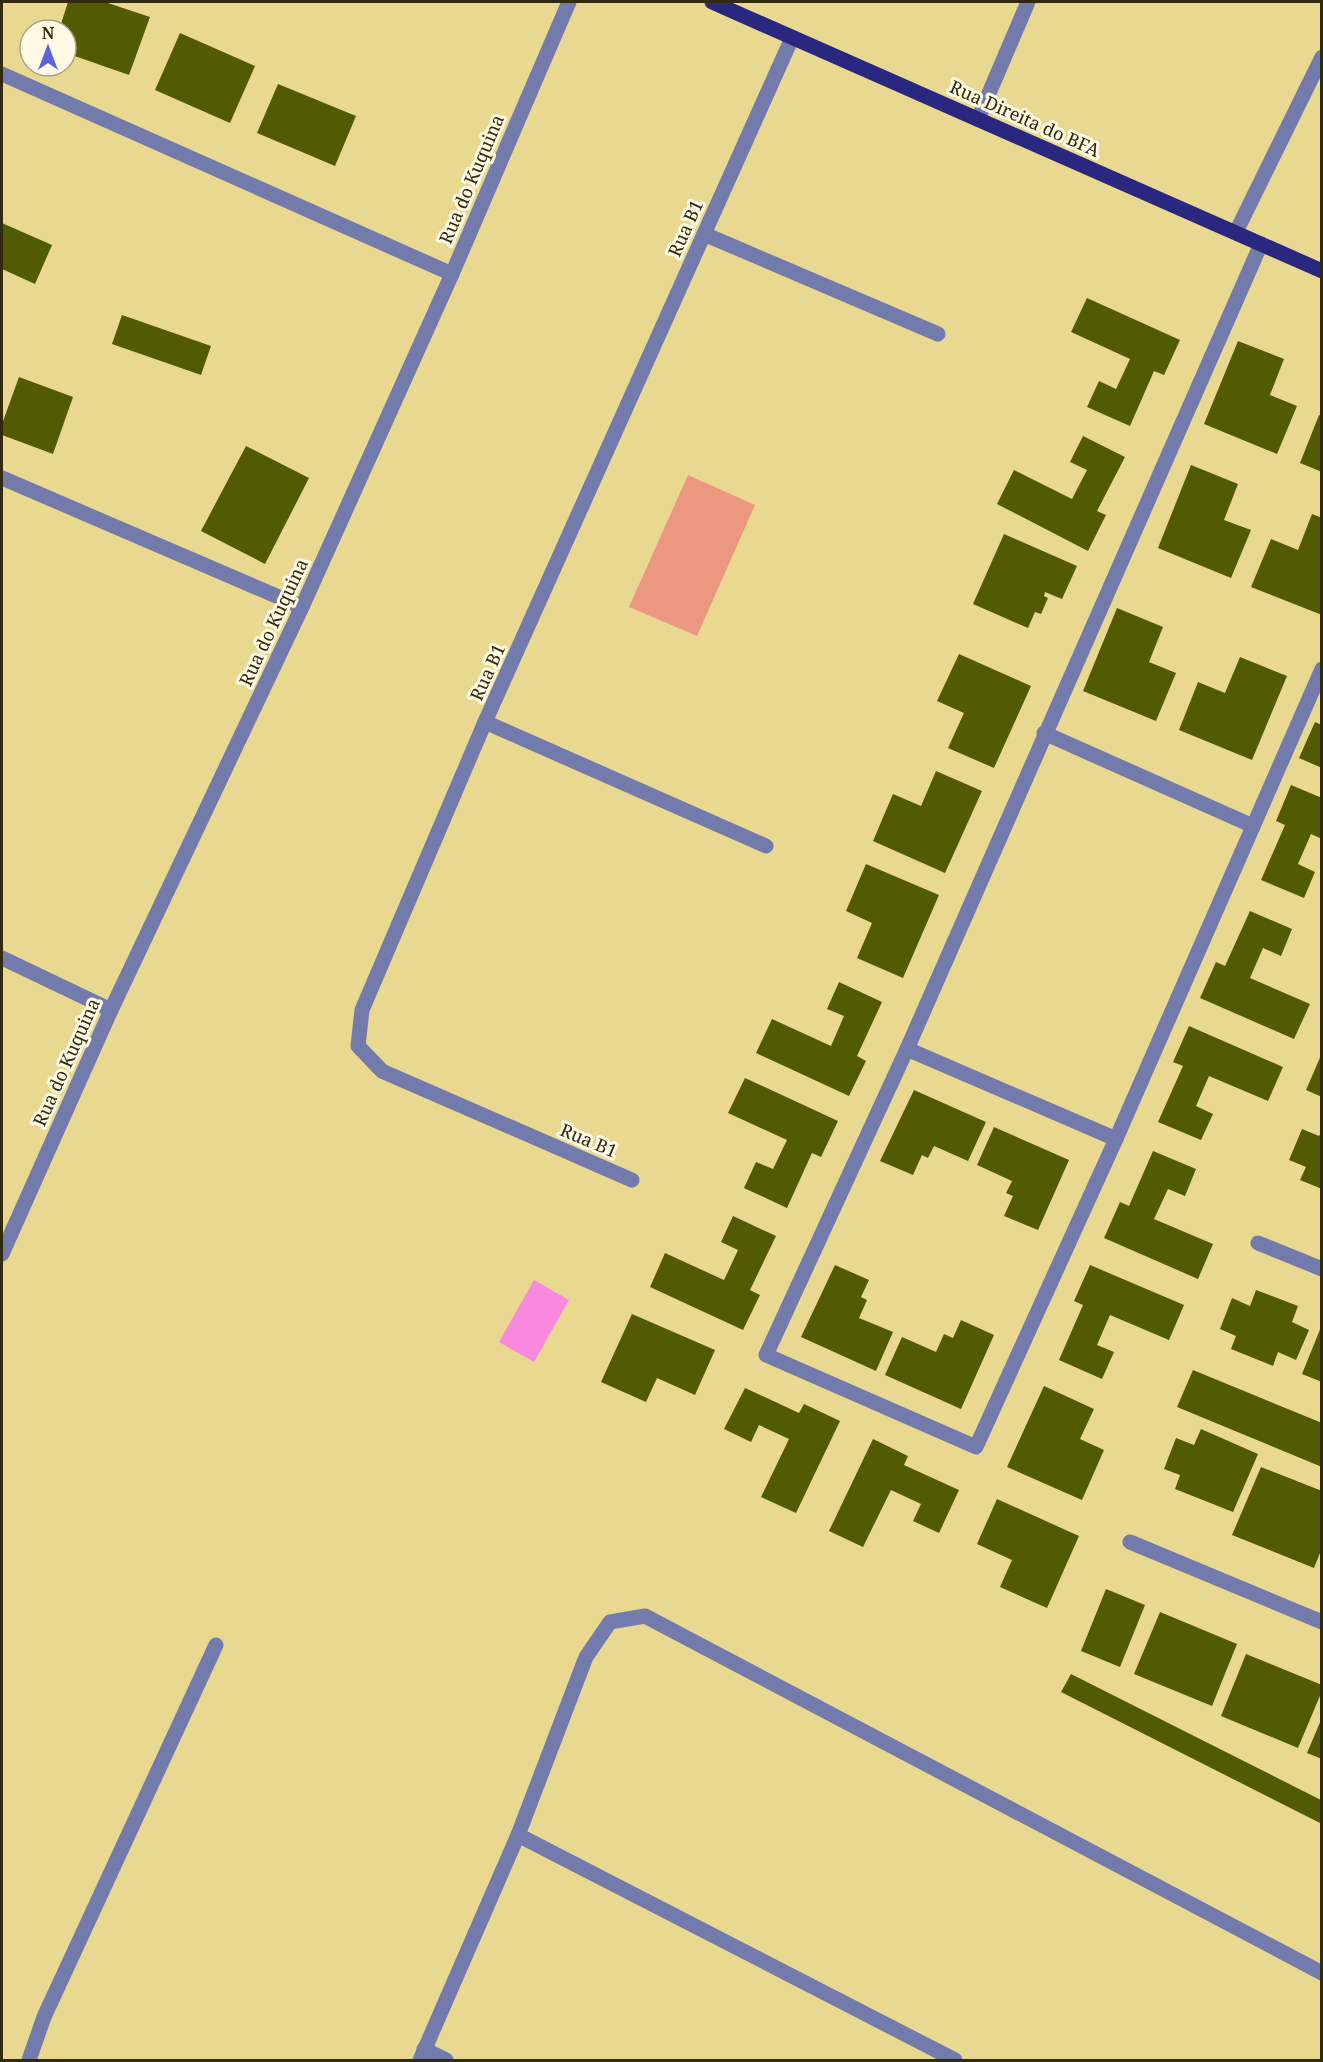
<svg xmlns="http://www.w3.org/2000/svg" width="1323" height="2062" font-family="'Noto Serif',serif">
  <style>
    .green { fill: #ec9881 }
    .water { fill: #f889df }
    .building { fill: #525b03 }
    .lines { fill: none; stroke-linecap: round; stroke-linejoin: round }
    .minor { stroke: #727bac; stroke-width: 15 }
    .major { stroke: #29277f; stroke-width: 15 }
    .labels { text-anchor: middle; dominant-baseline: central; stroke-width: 6; stroke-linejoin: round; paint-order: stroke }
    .street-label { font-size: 18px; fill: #312a0c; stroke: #fef9e4 }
  </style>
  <rect width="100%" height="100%" fill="#e9d890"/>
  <path class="green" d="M688,475L755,505L697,636L629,607Z"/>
  <path class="water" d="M534,1280L569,1300L534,1362L499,1342Z"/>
  <g class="building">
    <path d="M68,2H105L150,17L129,75L66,53V30H59Z"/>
    <path d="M180,33L255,66L230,123L155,90Z"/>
    <path d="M278,84L356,116L335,166L257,133Z"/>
    <path d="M2,223L52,245L35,284L2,269Z"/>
    <path d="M1087,298L1180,340L1164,375L1154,371L1130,426L1087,407L1099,381L1116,389L1130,359L1071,332Z"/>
    <path d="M122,315L211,346L201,375L112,344Z"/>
    <path d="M1238,341L1284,359L1270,395L1297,406L1277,454L1204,424Z"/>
    <path d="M19,377L73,397L53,454L2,435V424Z"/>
    <path d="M1319,415L1322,416V472L1300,463Z"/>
    <path d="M1083,436L1125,457L1097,511L1106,515L1088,551L997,504L1014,470L1072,499L1087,470L1070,462Z"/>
    <path d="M246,446L309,478L265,564L201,531Z"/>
    <path d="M1191,465L1238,484L1224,520L1251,530L1231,578L1158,548Z"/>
    <path d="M1312,514L1322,518V615L1251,587L1271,539L1298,550Z"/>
    <path d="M1004,534L1077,566L1062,599L1045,592L1044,596L1048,598L1041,614L1035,612L1028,628L973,604Z"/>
    <path d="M1117,608L1163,627L1149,662L1176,673L1156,721L1083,691Z"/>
    <path d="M959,654L1031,686L994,768L948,748L964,713L937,701Z"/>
    <path d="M1240,657L1287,676L1252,760L1179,730L1198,682L1225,693Z"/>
    <path d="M1315,722L1322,725V768L1299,758Z"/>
    <path d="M936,771L982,791L945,873L873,841L893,794L921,806Z"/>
    <path d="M1291,785L1322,798V839L1311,834L1298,864L1315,872L1304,898L1261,880L1285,825L1276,821Z"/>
    <path d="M866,864L939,895L903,978L857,958L872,923L846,911Z"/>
    <path d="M1250,911L1292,929L1281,956L1263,948L1250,978L1310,1004L1294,1039L1200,998L1216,962L1225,966Z"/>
    <path d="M839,982L882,1002L857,1056L866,1061L849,1096L756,1053L772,1019L831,1046L844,1016L827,1009Z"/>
    <path d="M1189,1026L1283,1067L1268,1101L1209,1076L1196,1106L1213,1114L1201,1140L1158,1122L1183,1066L1173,1062Z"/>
    <path d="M1322,1053V1097L1306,1090Z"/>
    <path d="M745,1078L838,1121L821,1157L812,1153L787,1208L744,1188L756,1162L773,1169L787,1140L728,1113Z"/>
    <path d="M914,1090L986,1122L968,1161L934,1146L928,1158L922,1155L913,1175L880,1161Z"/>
    <path d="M994,1127L1069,1160L1038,1230L1004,1216L1013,1196L1006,1193L1012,1181L977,1165Z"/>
    <path d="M1302,1129L1319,1136L1322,1131V1189L1300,1180L1306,1167L1289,1160Z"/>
    <path d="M1153,1151L1196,1169L1185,1196L1168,1189L1154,1219L1213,1244L1198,1279L1104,1238L1120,1202L1129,1206Z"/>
    <path d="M733,1216L776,1236L750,1290L760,1295L743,1330L650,1287L665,1253L724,1280L738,1250L721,1242Z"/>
    <path d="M835,1265L869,1280L861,1297L867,1300L859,1318L893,1332L876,1371L801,1337Z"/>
    <path d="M1090,1265L1184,1305L1169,1340L1110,1315L1097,1345L1114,1352L1102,1379L1059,1360L1083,1305L1074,1301Z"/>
    <path d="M1256,1290L1298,1306L1292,1322L1309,1330L1296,1360L1278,1352L1273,1366L1231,1349L1236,1336L1220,1329L1232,1298L1250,1306Z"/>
    <path d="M632,1314L715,1350L695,1395L657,1378L646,1402L601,1382Z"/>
    <path d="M961,1320L994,1335L961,1409L885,1375L902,1337L936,1352L944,1334L953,1338Z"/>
    <path d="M1321,1327H1322V1382L1302,1374Z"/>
    <path d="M1193,1370L1322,1423V1467L1177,1407Z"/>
    <path d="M1044,1386L1094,1409L1080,1439L1104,1450L1082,1500L1007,1467Z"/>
    <path d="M745,1388L799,1413L804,1404L840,1421L796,1513L761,1497L789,1439L759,1425L751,1442L724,1429Z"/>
    <path d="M1201,1429L1258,1454L1233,1512L1175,1489L1180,1475L1164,1469L1176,1438L1194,1445Z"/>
    <path d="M873,1439L908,1456L904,1465L959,1490L939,1533L913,1521L921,1504L891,1490L863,1547L829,1531Z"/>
    <path d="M1261,1467L1322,1491V1548L1314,1568L1232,1535Z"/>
    <path d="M997,1499L1079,1536L1047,1608L1000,1587L1012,1560L977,1544Z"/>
    <path d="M1106,1589L1145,1605L1120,1667L1081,1651Z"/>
    <path d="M1160,1612L1237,1644L1212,1706L1134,1674Z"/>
    <path d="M1246,1654L1322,1685V1691L1298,1748L1221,1716Z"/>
    <path d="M1071,1674L1321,1800L1322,1824L1061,1692Z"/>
    <path d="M1321,1720H1322V1759L1307,1753Z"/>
  </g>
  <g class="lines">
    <g class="minor">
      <path d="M2,74L452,274"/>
      <path d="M978,119L1028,2"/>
      <path d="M1236,232L1322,57"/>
      <path d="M704,234L938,334"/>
      <path d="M1261,244L907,1049L766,1355L976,1447L1116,1139L1322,669"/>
      <path d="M2,478L302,607"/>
      <path d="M485,722L766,846"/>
      <path d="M1044,733L1253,826"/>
      <path d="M2,958L111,1010"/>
      <path d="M907,1049L1116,1139"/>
      <path d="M632,1180L382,1071L358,1046L362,1010L485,722L792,38"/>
      <path d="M1258,1243L1322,1269"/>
      <path d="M2,1254L111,1010L302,607L452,274L569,2"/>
      <path d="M1130,1542L1322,1622"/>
      <path d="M518,1835L955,2060"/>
      <path d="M424,2049L446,2060"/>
      <path d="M29,2060L44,2017L216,1645"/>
      <path d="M420,2060L518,1835L586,1657L610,1622L645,1616L1322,1973"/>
    </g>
    <path class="major" d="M712,2L1322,271"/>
  </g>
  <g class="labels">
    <g class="street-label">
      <text transform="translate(1025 118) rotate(24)">Rua Direita do BFA</text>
      <text transform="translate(471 179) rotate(-67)">Rua do Kuquina</text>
      <text transform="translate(685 228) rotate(-66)">Rua B1</text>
      <text transform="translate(273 622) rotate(-65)">Rua do Kuquina</text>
      <text transform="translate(487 672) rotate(-66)">Rua B1</text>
      <text transform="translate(66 1062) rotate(-66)">Rua do Kuquina</text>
      <text transform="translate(589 1140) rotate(23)">Rua B1</text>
    </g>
  </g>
  <rect width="1323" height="2062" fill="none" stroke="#312a0c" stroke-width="6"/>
  <g transform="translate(48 48)"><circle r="28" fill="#fef9e4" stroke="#aca68e" stroke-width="1.5"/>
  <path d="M0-4.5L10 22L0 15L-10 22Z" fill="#5d65dd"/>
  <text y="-9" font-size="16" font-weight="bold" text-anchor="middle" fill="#312a0c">N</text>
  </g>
</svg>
